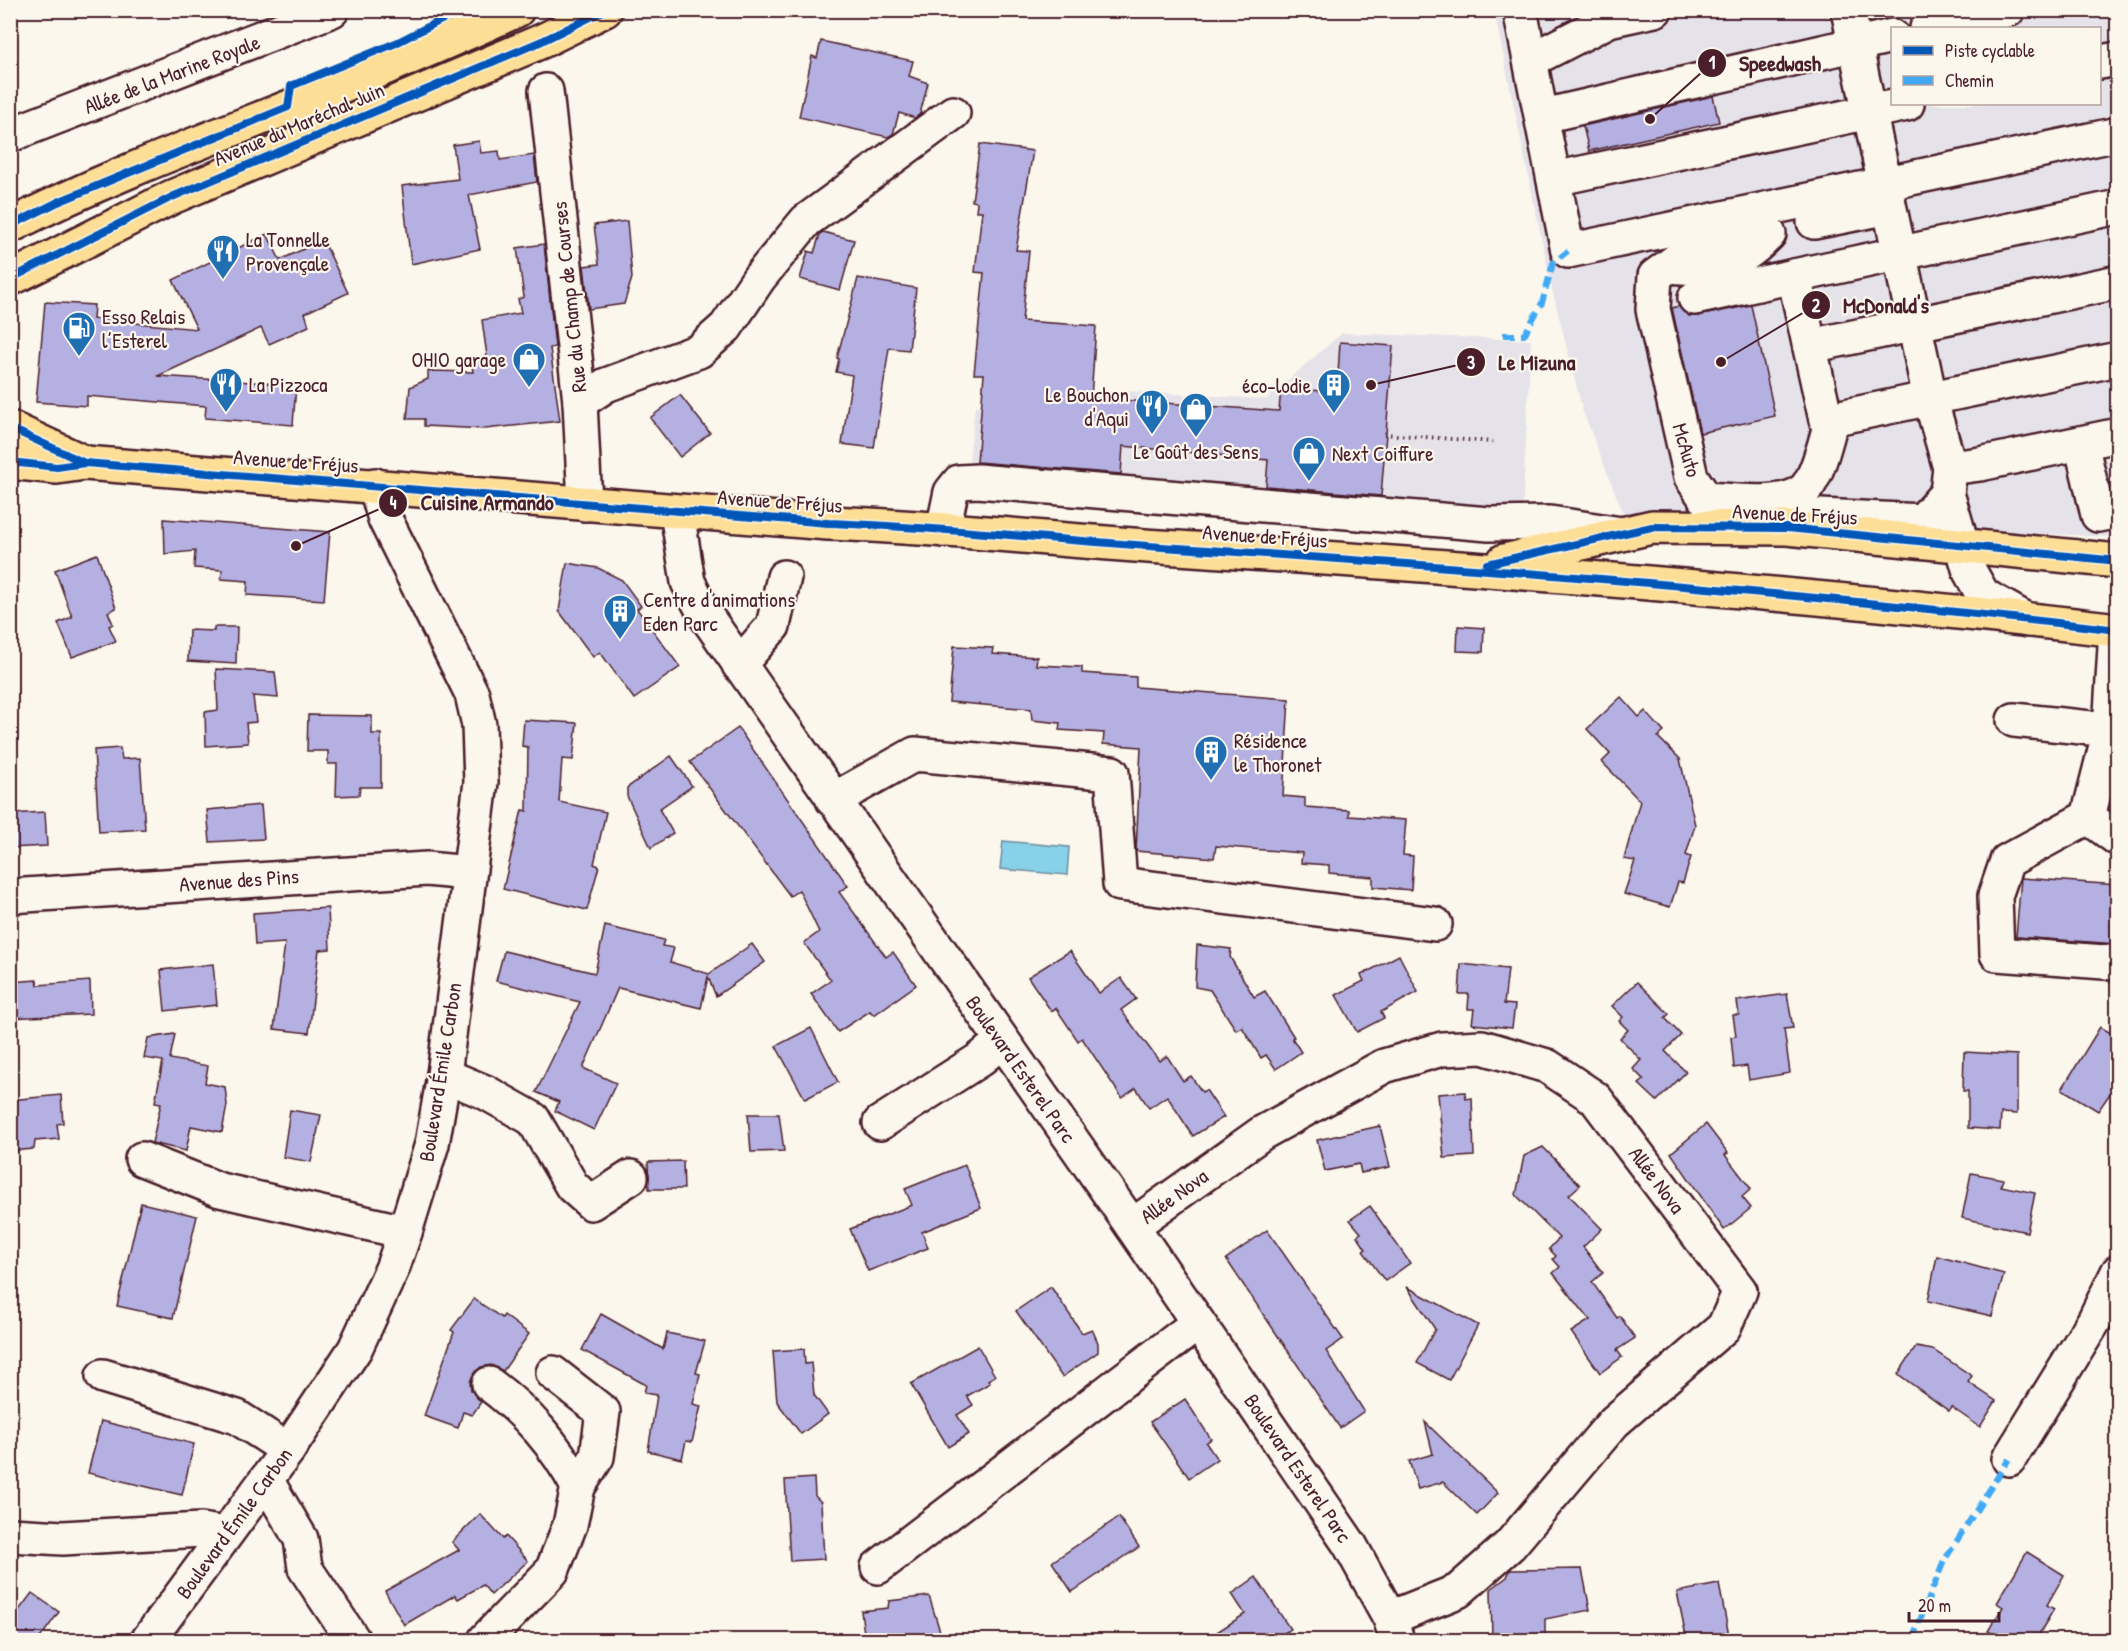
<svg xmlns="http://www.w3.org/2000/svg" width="2128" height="1651" font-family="'Patrick Hand',sans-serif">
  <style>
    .built { fill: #e6e2e9; fill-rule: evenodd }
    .water { fill: #88d2e9; stroke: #6f8a9d; stroke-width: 1.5 }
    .building { fill: #b5b0e2; stroke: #4a1f2b; stroke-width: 1.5 }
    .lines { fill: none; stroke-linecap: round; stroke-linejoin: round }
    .minor-casing { stroke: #4a1f2b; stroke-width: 38 }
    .major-casing { stroke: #4a1f2b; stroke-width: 38 }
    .path { stroke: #4a1f2b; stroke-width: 4; stroke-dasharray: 1.5 4.5; stroke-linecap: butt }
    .minor { stroke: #fbf7ec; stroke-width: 33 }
    .major { stroke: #fdde96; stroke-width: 33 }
    .quiet { stroke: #3fa9f5; stroke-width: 6; stroke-dasharray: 12 6; stroke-linecap: butt }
    .cycleway-casing { stroke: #fbf7ec; stroke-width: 11 }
    .cycleway { stroke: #0057b8; stroke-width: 8 }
    .labels { text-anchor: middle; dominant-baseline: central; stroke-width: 4.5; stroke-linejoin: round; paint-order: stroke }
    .street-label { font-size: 21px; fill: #4a1f2b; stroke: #fbf7ec }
    .poi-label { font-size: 21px; fill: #4a1f2b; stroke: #fbf7ec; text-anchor: start }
    .leader { fill: none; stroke: #4a1f2b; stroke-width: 2 }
    .callout-dot { fill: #4a1f2b; stroke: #fbf7ec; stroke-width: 2 }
    .mark-label { font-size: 18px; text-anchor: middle; font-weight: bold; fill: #fff }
    .callout-label { font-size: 22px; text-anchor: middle; font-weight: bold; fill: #4a1f2b; stroke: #fbf7ec; stroke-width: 4.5; stroke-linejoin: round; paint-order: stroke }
  </style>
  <rect width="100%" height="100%" fill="#fbf7ec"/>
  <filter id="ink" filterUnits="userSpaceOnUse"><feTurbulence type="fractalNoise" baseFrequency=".0167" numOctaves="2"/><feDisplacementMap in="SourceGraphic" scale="12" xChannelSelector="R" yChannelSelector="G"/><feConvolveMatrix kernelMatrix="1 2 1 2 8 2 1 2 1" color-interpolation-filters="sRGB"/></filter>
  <g filter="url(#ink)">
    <g class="built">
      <path d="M1494,11H2117V537L1624,515L1583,412L1552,289ZM1892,28H2100V104H1892Z"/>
      <path d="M1342,333L1531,340L1522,517L968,471L975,406L1105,416L1110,390L1266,399Z"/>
    </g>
    <path class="water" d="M1003,841L1069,847L1067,875L1000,869Z"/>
    <g class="building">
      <path d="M821,41L913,61L909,76L928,83L920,114L915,118L899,113L893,134L888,137L799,117L812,56L817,58Z"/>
      <path d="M1713,96L1719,122L1589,151L1583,126Z"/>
      <path d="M479,141L481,153L499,151L500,160L534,155L537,182L469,195L480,249L411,264L402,186L458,179L453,145Z"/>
      <path d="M980,144L1033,151L1016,250L1029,251L1022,321L1096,326L1091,398L1279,411L1281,388L1337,392L1340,342L1393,346L1381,496L1266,486L1268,460L1123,446L1121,474L977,462L984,374H974L984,273L975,272L982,211H976L977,202L972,201Z"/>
      <path d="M627,221L632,278L624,304L589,309L584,266L599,264L594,225Z"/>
      <path d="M823,232L854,240L840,290L800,279L808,251L814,253L820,234Z"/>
      <path d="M267,234L280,260L323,240L348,293L305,313L309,326L269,344L261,328L158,376L296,385L293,425L205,418L206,406L87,396V406L36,402L45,302L94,305L93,319L197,329L173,280Z"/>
      <path d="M544,244L555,347L550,348L560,421L485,429L424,426V419H407L410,387L428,379V371L473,372L471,359L487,356L482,320L521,313L518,299L524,297L517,248Z"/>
      <path d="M858,278L916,288L909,350L889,348L874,448L842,444L852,375L836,372L839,359L837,358Z"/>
      <path d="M1751,305L1775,416L1700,433L1672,308L1679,306L1689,316H1698Z"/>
      <path d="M680,395L710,433L680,457L650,418Z"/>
      <path d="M164,519L330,532L324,600L247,595L248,581L221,579L222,570L194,568L195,551L165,554Z"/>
      <path d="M97,554L116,608L108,612L113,624L109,626L116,641L72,657L58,623L72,617L55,570Z"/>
      <path d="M567,563L598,568L622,580L641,606L637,609L680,667L634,699L600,652L593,657L559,611Z"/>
      <path d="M1458,626L1484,628L1483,652L1457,651Z"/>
      <path d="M214,627H237L236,664L188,661L189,630L214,631Z"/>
      <path d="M954,646L993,648L992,654L1037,657L1036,665L1082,667V673L1136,677V687L1289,699L1283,796L1305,798V807L1349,810V816L1406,820L1403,855L1413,856L1411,890L1373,887V877L1329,873V865L1301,863L1302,853L1216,846L1214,858L1136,851L1141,747L1103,744L1104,733L1059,730L1060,723L1032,720L1031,709L949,702Z"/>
      <path d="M216,669L275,672L278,698L253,696L256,722L246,723L248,743L206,746L205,712L218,710Z"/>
      <path d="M1621,697L1639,717L1645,711L1664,732L1658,737L1680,759L1695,825L1686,855L1691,857L1683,883L1678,882L1670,907L1624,894L1635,861L1624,859L1640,801L1602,762L1610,754L1587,729Z"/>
      <path d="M308,715L372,716V734H381V787H360L359,795L336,796L337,764H328V751H307Z"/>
      <path d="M524,720L577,723L573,760L562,759L559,802L606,812L594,864L599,866L587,910L503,889L522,810L527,811L528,747L522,746Z"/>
      <path d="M738,728L848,886L839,892L886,957L893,952L916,985L874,1015L870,1011L838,1032L811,994L831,980L804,943L819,932L799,890L790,896L690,762Z"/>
      <path d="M120,748L122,759L140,758L145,829L99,832L94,750Z"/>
      <path d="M671,756L692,786L659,809L673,833L651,848L627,796V788Z"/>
      <path d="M261,805L264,839L210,842L207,810Z"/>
      <path d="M45,812L47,846L10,848V814Z"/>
      <path d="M2021,878L2118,885V944L2016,937Z"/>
      <path d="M328,908L330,949L319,950L309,1033L274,1029L285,943L255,945L253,913Z"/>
      <path d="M605,926L664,940L662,946L674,948L670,962L709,974L752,944L765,962L716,996L708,977L701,1008L618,988L583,1068L616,1083L594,1130L555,1111L559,1102L536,1092L580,1002L496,981L504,951L595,973Z"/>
      <path d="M1197,945L1231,949L1230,957L1254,997L1265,991L1294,1037L1292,1038L1301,1052L1276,1069L1266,1055L1261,1058L1242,1027L1236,1030L1210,990L1195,987Z"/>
      <path d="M1070,951L1099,993L1121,978L1136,999L1121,1010L1159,1061L1167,1056L1183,1081L1191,1076L1202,1092L1206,1090L1224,1117L1193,1136L1167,1096L1149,1108L1136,1088L1122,1098L1082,1038L1078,1041L1056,1008L1051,1011L1028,977Z"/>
      <path d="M1399,955L1418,992L1381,1012L1384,1018L1357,1032L1336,995L1364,981L1361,975Z"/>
      <path d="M213,964L217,1005L165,1011L161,970Z"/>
      <path d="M1461,964L1508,969L1504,1004L1515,1005L1512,1028L1472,1024L1474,1009H1468L1469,994H1459Z"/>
      <path d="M37,980L38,985L90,981L91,1014L10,1018V982Z"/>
      <path d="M1637,982L1669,1014L1665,1018L1681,1035L1665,1051L1686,1072L1657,1101L1639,1084L1644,1080L1633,1069L1641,1060L1620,1038L1628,1030L1619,1021L1623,1017L1612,1006Z"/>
      <path d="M1787,994L1793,1028L1784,1029L1790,1073L1749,1080L1747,1066L1734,1068L1731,1037L1736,1036L1733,1015H1739L1737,1001Z"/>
      <path d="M2100,1027L2118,1037V1082L2098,1111L2062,1089Z"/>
      <path d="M811,1028L838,1082L805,1099L776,1046Z"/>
      <path d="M175,1034L170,1059L208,1066L205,1083L225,1087L227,1105L222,1132L191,1126L186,1151L152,1143L161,1103L155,1102L163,1061L144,1058L148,1038Z"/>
      <path d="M1964,1052L2017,1055V1114L2001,1113L2000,1130L1968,1128V1091H1963Z"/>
      <path d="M1465,1092L1466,1099L1472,1098L1474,1156L1444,1158L1438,1094Z"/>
      <path d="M61,1095L63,1123L57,1124L59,1139L35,1141L34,1149L10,1151V1100Z"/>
      <path d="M290,1110L321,1115L311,1162L283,1157Z"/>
      <path d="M748,1114H779L784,1151L751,1152Z"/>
      <path d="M1706,1124L1728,1153L1725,1155L1751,1189L1742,1197L1751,1208L1724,1230L1671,1153Z"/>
      <path d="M1380,1126L1390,1167L1361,1173L1359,1164L1325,1171L1317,1140Z"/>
      <path d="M1543,1147L1580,1185L1569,1195L1602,1229L1583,1247L1603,1273L1592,1282L1617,1318L1620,1316L1635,1338L1617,1350L1622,1357L1600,1373L1571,1332L1590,1320L1553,1273L1560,1267L1553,1259L1556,1256L1549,1249L1559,1238L1516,1195L1524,1156Z"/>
      <path d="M683,1161L684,1189H649L648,1162Z"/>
      <path d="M965,1165L981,1208L922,1232L928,1248L868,1271L850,1229L912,1205L905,1189Z"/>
      <path d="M1971,1173L2003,1179L2001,1186L2035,1193L2027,1232L1962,1218Z"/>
      <path d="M141,1203L197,1216L173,1318L117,1306Z"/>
      <path d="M1370,1206L1410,1263L1385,1281L1363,1251L1366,1249L1357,1236L1361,1233L1350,1220Z"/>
      <path d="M1267,1230L1343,1339L1326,1351L1364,1411L1340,1428L1226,1259Z"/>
      <path d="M1937,1256L2004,1274L1992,1316L1928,1301Z"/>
      <path d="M1051,1287L1082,1333L1092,1329L1098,1343V1352L1062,1377L1016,1311Z"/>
      <path d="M1407,1287L1478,1325L1449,1380L1417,1363L1435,1329Z"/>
      <path d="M474,1299L502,1318L504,1315L529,1334L503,1371L491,1365L481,1367L474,1373L470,1382L471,1390L481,1402L472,1415L463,1412L458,1428L424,1416L454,1332L451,1330Z"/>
      <path d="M601,1314L663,1349L667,1333L705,1341L696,1373L700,1374L693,1404L701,1406L692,1442L686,1441L682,1459L648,1451L657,1395L644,1393L646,1385L582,1350Z"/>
      <path d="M978,1346L995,1376L988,1380L990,1383L967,1396L973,1405L957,1415L969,1434L948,1447L911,1384Z"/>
      <path d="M1916,1347L1933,1350L1972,1376L1968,1382L1996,1401L1980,1427L1951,1407L1949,1411L1898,1374Z"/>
      <path d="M804,1349L805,1364L811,1363L814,1395L828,1414L801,1434L777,1402L773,1351Z"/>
      <path d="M1185,1399L1211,1439L1206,1443L1217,1459L1189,1478L1150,1422Z"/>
      <path d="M101,1421L194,1444L182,1495L88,1473Z"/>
      <path d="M1425,1422L1498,1493L1477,1515L1443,1482L1418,1489L1409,1461L1433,1454Z"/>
      <path d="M814,1478L815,1496L821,1502L824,1559L790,1561L785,1480Z"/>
      <path d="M480,1514L503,1539L506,1536L528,1561L491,1595L483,1585L458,1599L455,1595L404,1625L385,1591L459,1550L452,1542Z"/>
      <path d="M1119,1517L1139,1547L1072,1592L1052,1562Z"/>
      <path d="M2027,1552L2064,1575L2047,1605L2054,1609L2035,1641H2004L1988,1631L2003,1607L1997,1603Z"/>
      <path d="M1582,1569L1590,1610L1545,1619V1641H1492L1491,1589L1507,1577L1510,1570Z"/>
      <path d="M1256,1577L1290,1629L1272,1641H1203L1245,1614L1232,1594Z"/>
      <path d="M1719,1584L1730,1641H1687L1677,1592Z"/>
      <path d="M32,1593L59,1612L38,1641H10V1622Z"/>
      <path d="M929,1596L943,1641H865L861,1611L888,1608L889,1601Z"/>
    </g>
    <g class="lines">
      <defs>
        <g id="minor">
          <path d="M1520,10L1568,251L2118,134"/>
          <path d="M1848,10L1930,398L1950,468L1980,464L2118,435"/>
          <path d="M1927,28L2008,10"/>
          <path d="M1531,60L1609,20L1655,10"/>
          <path d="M2100,62L2118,59"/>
          <path d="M546,91L580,402L585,504"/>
          <path d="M1543,116L1892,36"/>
          <path d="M10,135L332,10"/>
          <path d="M1554,179L1907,104"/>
          <path d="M2118,207L1794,276L1826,420L2118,359"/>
          <path d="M1814,222L1889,207"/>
          <path d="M1752,235L1688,252L1655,276L1653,309L1691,477L1706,499C1732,500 1787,509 1806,488C1819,473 1826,438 1832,419"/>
          <path d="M1670,266C1715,270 1736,268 1769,234"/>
          <path d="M1695,298L1794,276"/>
          <path d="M1810,346L2118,282"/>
          <path d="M580,402L606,385L699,351L726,327L759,278L806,221L953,113"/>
          <path d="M2081,443L2098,515L2118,511"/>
          <path d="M1950,468L1947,493L1970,572L1983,595L2027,620"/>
          <path d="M677,512L688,582L706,616L1132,1226L1350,1545L1390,1618L1397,1640"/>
          <path d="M1800,515L1922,521L1947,493"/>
          <path d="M943,530L951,492L959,482L978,481L1489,524L1550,523L1621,534"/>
          <path d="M2116,630L2110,730H2118"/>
          <path d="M739,665L773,626L784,577"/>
          <path d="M2014,720L2110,730L2088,817L2007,861L1995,896L1997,954L2118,963"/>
          <path d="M833,800L915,754L1112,773L1120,884L1435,924"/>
          <path d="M2088,817L2118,839"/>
          <path d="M10,896L427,869L468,873"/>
          <path d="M444,1075L485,1092L533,1119L572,1186L591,1203L631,1177"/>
          <path d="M880,1123L979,1060L1002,1041"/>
          <path d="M142,1159L220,1190L405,1232"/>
          <path d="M1132,1226L1262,1133L1384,1066L1442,1049L1482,1047L1547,1066L1595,1098L1740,1291L1724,1327L1614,1422L1510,1545L1458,1591L1390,1618"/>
          <path d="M103,1376L237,1417L288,1450"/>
          <path d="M489,1384C528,1413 555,1444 578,1487"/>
          <path d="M2009,1459L2094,1321L2118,1272"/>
          <path d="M266,1480L301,1539L305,1568L353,1640"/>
          <path d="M10,1535L63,1538L201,1530L225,1534"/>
          <path d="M878,1567L1198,1323"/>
          <path d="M148,1640L288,1450L355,1349L392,1269L405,1232L432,1144L444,1075L481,782L479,725L472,694L385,519L375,485"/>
          <path d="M485,1640L552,1571L570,1525L578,1487L597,1457L603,1412L553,1373"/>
        </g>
        <g id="major">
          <path d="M10,226C100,180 193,145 287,108C364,77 441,45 517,10"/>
          <path d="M10,279L172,197L542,41L605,10"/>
          <path d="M10,428L83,462"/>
          <path d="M10,462L57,467L85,463L828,523C945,527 1062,541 1178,548C1492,569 1806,593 2118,630"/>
          <path d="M1504,561L1652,527L1787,528L2118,561"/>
        </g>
      </defs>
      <use href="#minor" class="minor-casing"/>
      <use href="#major" class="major-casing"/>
      <path class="path" d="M1384,434L1494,442"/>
      <use href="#minor" class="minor"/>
      <use href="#major" class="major"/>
      <g class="quiet">
        <path d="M1503,335H1524L1542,303L1553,263L1568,251"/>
        <path d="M1912,1640L1944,1561L2009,1459"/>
      </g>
      <defs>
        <g id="cycleway">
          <path d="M10,226L58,202L288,107L291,86L396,43L461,10"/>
          <path d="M10,279L172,197L542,41L605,10"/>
          <path d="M10,428L85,463"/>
          <path d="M10,462L57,467L85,463L828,523C945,527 1062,541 1178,548C1492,569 1806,593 2118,630"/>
          <path d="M1487,564L1652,527L1787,528L2118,561"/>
        </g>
      </defs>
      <use href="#cycleway" class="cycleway-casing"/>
      <use href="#cycleway" class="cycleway"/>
    </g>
  </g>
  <defs>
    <symbol id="restaurant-pin" viewBox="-11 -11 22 30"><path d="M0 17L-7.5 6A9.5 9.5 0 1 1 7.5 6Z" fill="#1f6fb2" stroke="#fbf7ec"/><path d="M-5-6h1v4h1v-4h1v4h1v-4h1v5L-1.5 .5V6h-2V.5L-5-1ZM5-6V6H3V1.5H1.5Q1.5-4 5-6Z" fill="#fff"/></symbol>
    <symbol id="fuel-pin" viewBox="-11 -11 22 30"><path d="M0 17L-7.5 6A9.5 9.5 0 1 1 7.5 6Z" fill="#1f6fb2" stroke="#fbf7ec"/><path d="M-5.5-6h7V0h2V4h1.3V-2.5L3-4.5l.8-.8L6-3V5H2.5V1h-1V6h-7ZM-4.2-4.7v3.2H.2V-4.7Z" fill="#fff"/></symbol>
    <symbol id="shop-pin" viewBox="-11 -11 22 30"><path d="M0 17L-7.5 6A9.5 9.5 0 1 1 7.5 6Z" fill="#1f6fb2" stroke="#fbf7ec"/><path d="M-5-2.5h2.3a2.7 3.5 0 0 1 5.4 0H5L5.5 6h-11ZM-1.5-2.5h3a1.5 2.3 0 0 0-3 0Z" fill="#fff"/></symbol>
    <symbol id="building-pin" viewBox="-11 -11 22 30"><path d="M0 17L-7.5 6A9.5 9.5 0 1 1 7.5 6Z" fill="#1f6fb2" stroke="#fbf7ec"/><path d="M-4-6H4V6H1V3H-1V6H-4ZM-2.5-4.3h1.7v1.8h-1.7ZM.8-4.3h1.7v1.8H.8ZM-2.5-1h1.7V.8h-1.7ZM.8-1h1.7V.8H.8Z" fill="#fff"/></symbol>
  </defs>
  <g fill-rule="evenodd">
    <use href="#restaurant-pin" x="204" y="232" width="38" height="52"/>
    <use href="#fuel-pin" x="60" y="309" width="38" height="52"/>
    <use href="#shop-pin" x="510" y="340" width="38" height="52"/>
    <use href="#restaurant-pin" x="207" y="365" width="38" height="52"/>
    <use href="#building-pin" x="1315" y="366" width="38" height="52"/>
    <use href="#restaurant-pin" x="1133" y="387" width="38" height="52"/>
    <use href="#shop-pin" x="1177" y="390" width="38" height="52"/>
    <use href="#shop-pin" x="1290" y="434" width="38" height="52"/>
    <use href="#building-pin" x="601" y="592" width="38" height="52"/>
    <use href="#building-pin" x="1192" y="733" width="38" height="52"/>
  </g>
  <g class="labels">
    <g class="street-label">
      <text transform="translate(172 74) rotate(-21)">Allée de la Marine Royale</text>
      <text transform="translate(299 124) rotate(-23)">Avenue du Maréchal Juin</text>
      <text transform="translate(569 297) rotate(-96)">Rue du Champ de Courses</text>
      <text transform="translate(1687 450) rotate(74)">McAuto</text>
      <text transform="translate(296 461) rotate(4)">Avenue de Fréjus</text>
      <text transform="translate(780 501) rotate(4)">Avenue de Fréjus</text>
      <text transform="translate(1795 514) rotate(3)">Avenue de Fréjus</text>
      <text transform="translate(1265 536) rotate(4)">Avenue de Fréjus</text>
      <text transform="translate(239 880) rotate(-4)">Avenue des Pins</text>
      <text transform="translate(1021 1069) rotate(55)">Boulevard Esterel Parc</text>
      <text transform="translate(440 1072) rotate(-81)">Boulevard Émile Carbon</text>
      <text transform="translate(1657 1180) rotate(53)">Allée Nova</text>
      <text transform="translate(1174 1196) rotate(-36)">Allée Nova</text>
      <text transform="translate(1298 1468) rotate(56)">Boulevard Esterel Parc</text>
      <text transform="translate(234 1523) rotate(-54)">Boulevard Émile Carbon</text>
    </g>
    <g class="poi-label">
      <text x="246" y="239">La Tonnelle<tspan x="246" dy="24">Provençale</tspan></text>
      <text x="102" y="316">Esso Relais<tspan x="102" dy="24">l’Esterel</tspan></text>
      <text x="506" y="359" text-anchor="end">OHIO garage</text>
      <text x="249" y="384">La Pizzoca</text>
      <text x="1311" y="385" text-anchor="end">éco-lodie</text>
      <text x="1129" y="394" text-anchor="end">Le Bouchon<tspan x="1129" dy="24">d'Aqui</tspan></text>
      <text x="1196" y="451" text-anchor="middle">Le Goût des Sens</text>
      <text x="1332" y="453">Next Coiffure</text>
      <text x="643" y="599">Centre d'animations<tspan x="643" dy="24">Eden Parc</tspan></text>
      <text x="1234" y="740">Résidence<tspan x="1234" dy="24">le Thoronet</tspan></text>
    </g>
  </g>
  <path class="leader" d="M1650 119L1712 63M1721 362L1816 305M1371 385L1471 362M296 546L393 503"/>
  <g class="callout-dot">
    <circle cx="1650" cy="119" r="6"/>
    <circle cx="1721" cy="362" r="6"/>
    <circle cx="1371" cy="385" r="6"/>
    <circle cx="296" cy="546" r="6"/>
    <circle cx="1712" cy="63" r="15"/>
    <circle cx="1816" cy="305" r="15"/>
    <circle cx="1471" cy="362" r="15"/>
    <circle cx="393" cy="503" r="15"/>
  </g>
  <g class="mark-label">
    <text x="1712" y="69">1</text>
    <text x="1816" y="312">2</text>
    <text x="1471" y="369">3</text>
    <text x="393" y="509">4</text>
  </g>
  <g class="callout-label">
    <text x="1780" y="71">Speedwash</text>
    <text x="1886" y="313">McDonald's</text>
    <text x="1537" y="370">Le Mizuna</text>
    <text x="487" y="510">Cuisine Armando</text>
  </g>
  <rect width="2128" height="1651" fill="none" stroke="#fbf7ec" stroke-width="36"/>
  <rect x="18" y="18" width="2092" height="1615" fill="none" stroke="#4a1f2b" stroke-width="2" filter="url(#ink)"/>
  <rect x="1891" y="27" width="210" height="78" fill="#fbf7ec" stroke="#b4a19f" stroke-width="1.5"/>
  <rect x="1903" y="46" width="30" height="9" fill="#0057b8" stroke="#b4a19f" stroke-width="1.5"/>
  <text x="1945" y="57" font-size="18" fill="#4a1f2b">Piste cyclable</text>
  <rect x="1903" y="76" width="30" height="9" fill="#3fa9f5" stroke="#b4a19f" stroke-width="1.5"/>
  <text x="1945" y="87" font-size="18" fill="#4a1f2b">Chemin</text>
  <path d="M1909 1612v9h90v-9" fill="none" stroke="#4a1f2b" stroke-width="3"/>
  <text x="1918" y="1612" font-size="18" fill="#4a1f2b" stroke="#fbf7ec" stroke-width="4.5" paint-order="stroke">20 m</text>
</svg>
